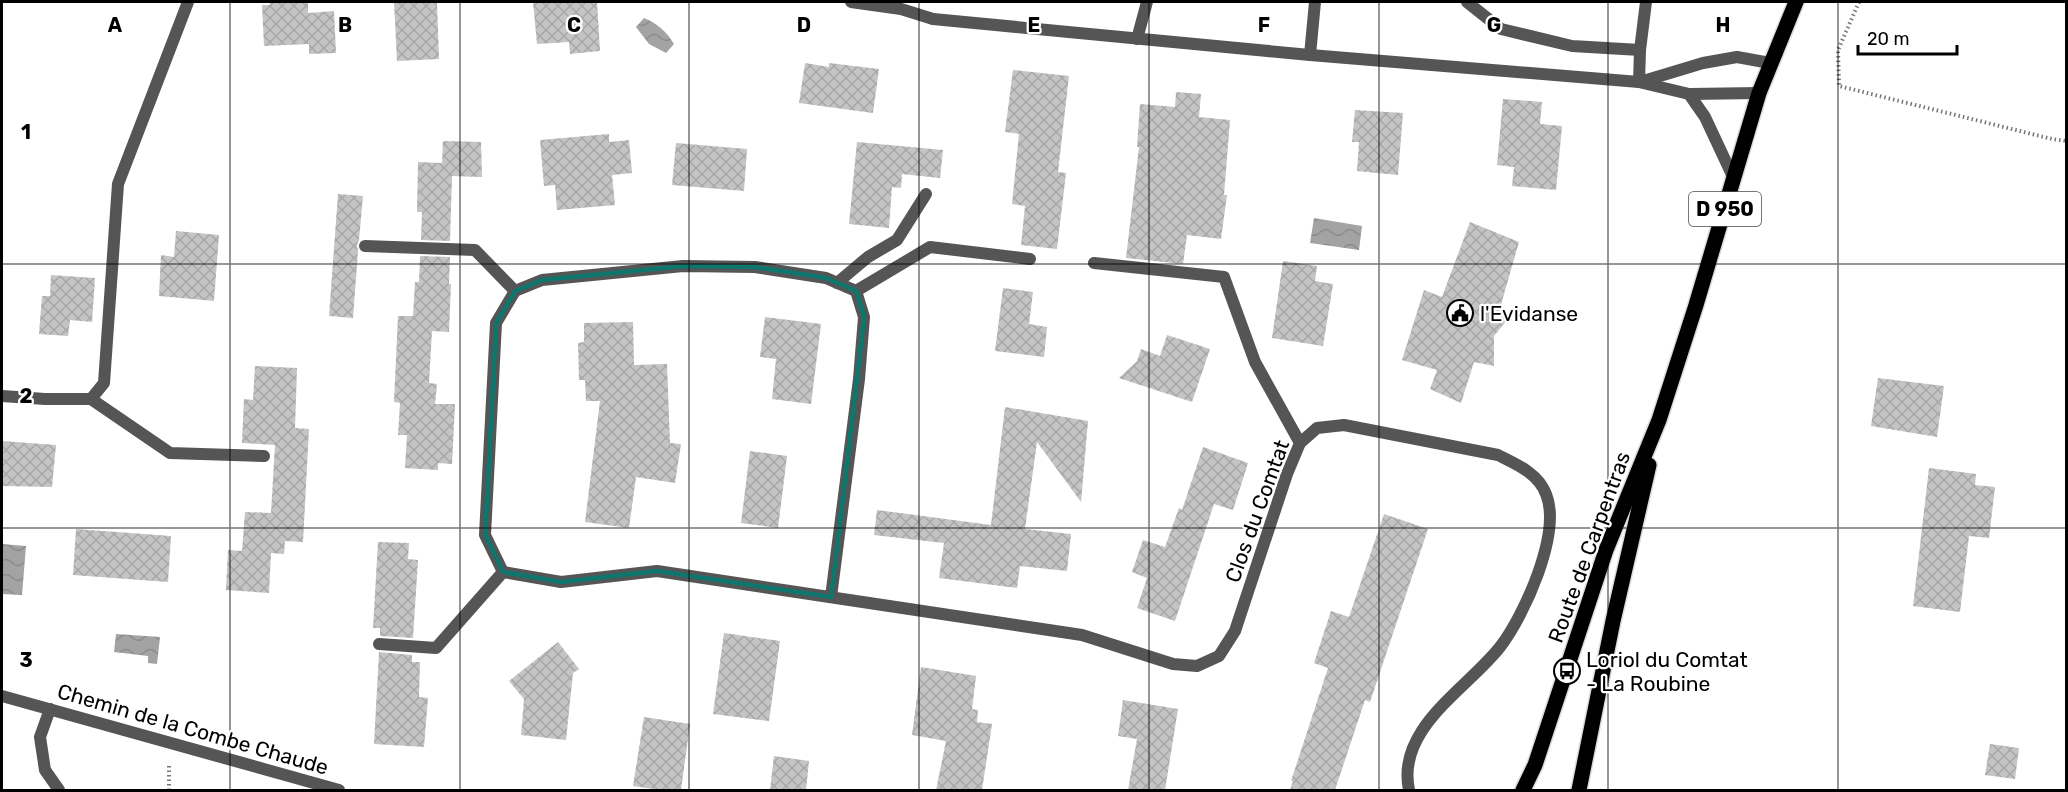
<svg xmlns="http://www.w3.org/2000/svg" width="2068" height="792" font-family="Rubik,sans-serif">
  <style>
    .water { fill: url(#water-waves) }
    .building { fill: url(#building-cross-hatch) }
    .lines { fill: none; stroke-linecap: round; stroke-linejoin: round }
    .primary-casing { stroke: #dbdbdb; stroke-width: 18 }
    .path { stroke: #777; stroke-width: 4; stroke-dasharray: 1.5 3; stroke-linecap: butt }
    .service { stroke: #555; stroke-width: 12 }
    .minor { stroke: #555; stroke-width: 12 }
    .primary { stroke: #000; stroke-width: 15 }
    .marked { fill: none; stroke: #0f766e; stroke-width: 4.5; stroke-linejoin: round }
    .grid { fill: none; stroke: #000; stroke-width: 1.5; stroke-opacity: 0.55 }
    .labels { text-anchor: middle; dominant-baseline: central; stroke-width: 4.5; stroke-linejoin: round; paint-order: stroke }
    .shield { fill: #fff; stroke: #4c4c4c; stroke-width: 1.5 }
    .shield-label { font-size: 20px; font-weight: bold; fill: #000 }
    .poi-label { font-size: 21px; fill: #000; stroke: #fff; text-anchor: start }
    .street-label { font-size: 21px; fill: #000; stroke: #fff }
    .grid-label { font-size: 20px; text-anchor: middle; font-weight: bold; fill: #000; stroke: #fff; stroke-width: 4.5; stroke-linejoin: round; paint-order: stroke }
  </style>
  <defs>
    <pattern id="water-waves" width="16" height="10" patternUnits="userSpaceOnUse" patternTransform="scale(1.5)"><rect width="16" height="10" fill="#a3a3a3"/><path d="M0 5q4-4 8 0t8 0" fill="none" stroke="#8b8b8b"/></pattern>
    <pattern id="building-cross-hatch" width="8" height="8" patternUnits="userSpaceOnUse" patternTransform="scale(1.5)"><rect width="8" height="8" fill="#c4c4c4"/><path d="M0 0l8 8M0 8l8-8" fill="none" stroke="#a7a7a7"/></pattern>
  </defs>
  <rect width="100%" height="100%" fill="#fff"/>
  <g class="water">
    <path d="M644,18C658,24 666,31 674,44L666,53L649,44L636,27Z"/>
    <path d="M1314,218L1362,226L1359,250L1310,243Z"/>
    <path d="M2,544L26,546L22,595L2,594Z"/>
    <path d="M116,634L160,637L157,664L148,663V656L114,652Z"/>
  </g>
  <g class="building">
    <path d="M269,2H308V13L334,11L336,53L309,54V44L264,46L262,5H270Z"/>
    <path d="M394,2H437L439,59L397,61Z"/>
    <path d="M533,2H597L600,51L570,54L569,42L537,44Z"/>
    <path d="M805,63L829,67V63L879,69L873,113L799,103Z"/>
    <path d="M1013,70L1069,76L1058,172L1066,173L1057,249L1021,245L1025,206L1012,204L1019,134L1005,132Z"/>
    <path d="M1176,92L1201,94L1199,117L1230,120L1224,195H1227L1221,239L1187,235L1183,264L1126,258L1139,147H1137L1140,104L1175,107Z"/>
    <path d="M1503,99L1542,102L1540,124L1562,126L1556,190L1512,186L1514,167L1497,165Z"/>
    <path d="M1355,110L1403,113L1398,175L1357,171L1359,142H1352Z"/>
    <path d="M609,134V142L629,140L632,173L612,175L615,205L557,210L555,185L544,186L540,140Z"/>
    <path d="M443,141L481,142L482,177L452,176L450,241L421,240L422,212H417L418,162L442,163Z"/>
    <path d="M857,142L943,150L940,178L902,174L901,188L892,187L889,228L849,224Z"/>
    <path d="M676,143L747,149L744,191L672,185Z"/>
    <path d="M338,194L363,196L359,240L357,245L358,251L353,318L329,316Z"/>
    <path d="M1470,222L1519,242L1498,315L1508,319L1494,336V366L1474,362L1461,403L1430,389L1437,370L1402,360L1424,290L1442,297Z"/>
    <path d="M176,231L219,235L214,301L159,296L161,255L174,257Z"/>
    <path d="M420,256L450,257L449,284H451L449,332L432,331L429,383L437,384L435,404H455L452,464L438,463V470L405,468L407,435H398L400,403L394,402L398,316H413L415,282H419Z"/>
    <path d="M1283,261L1317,266L1315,281L1333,284L1323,346L1272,338Z"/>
    <path d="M51,275L95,278L92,322L70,320L68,336L39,334L42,296H50Z"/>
    <path d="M1003,288L1033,292L1029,324L1047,327L1044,357L995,351Z"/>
    <path d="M765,317L821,324L811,404L772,399L776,359L760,357Z"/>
    <path d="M633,322L634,365L667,364L670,443L681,444L675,483L636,477L629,528L585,522L600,401H586L585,380H579L578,343L584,342V323Z"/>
    <path d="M1167,335L1210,349L1192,402L1119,378L1137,361L1141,349L1160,356Z"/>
    <path d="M255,366L297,368L295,428L309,429L303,542L285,541L284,554L271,553L269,593L226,590L228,550L242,551L245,512L271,513L275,445L242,443L244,399L253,400Z"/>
    <path d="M1878,378L1944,386L1937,437L1871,426Z"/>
    <path d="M1005,407L1088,421L1081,502L1037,442L1025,529L1071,534L1067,571L1020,566L1017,588L939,578L944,543L874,535L877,510L991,525Z"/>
    <path d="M2,441L56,445L52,487L2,486Z"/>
    <path d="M1203,447L1248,463L1233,510L1214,504L1175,621L1137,608L1147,578L1132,572L1143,540L1165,547L1179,508L1182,510Z"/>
    <path d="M750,451L787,456L778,528L741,523Z"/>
    <path d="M1929,468L1976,474L1975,485L1995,487L1989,538L1969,536L1960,612L1913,606Z"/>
    <path d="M1384,514L1428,529L1370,702L1365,700L1335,790H1290L1293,781H1291L1328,668L1314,663L1331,611L1349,617Z"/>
    <path d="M76,529L171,536L168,582L73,575Z"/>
    <path d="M378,542L409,543L408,559L418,560L413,638L380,636V628H373Z"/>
    <path d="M724,633L780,641L769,721L713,714Z"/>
    <path d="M558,642L579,669L573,673L566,740L521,735L524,699L509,681Z"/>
    <path d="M379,652L412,655V662H420L419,697L428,698L424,747L374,744Z"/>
    <path d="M921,667L976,676L972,709L978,710L977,722L992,724L982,790H936L946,741L912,735Z"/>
    <path d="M1123,700L1178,709L1165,790H1128L1137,739L1118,736Z"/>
    <path d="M644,717L690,724L681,790H661L633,786Z"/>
    <path d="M1990,744L2019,748L2015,779L1985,775Z"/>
    <path d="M774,756L809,761L806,790H770Z"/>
  </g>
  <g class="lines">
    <defs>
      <g id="primary">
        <path d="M1523,790L1535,765L1606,550L1659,420L1696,305L1759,93L1796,2"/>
        <path d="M1579,790L1613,621L1649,465"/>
      </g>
    </defs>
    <use href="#primary" class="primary-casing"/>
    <g class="path">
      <path d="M1859,2L1838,50L1839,86L2052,139L2066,141"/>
      <path d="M169,790V764"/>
    </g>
    <g class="service">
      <path d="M851,2L901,9L933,19"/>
      <path d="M1467,2L1501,29L1572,46L1640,50"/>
      <path d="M365,246L475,250L515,291"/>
      <path d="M1094,263L1224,277L1255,362L1300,443"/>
      <path d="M837,283L868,257L897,240L926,194"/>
      <path d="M856,291L930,247L1030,259"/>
      <path d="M91,399L170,453L264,456"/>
      <path d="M379,644L436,648L503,572"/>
      <path d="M50,709L40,737L45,770L59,790"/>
    </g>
    <g class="minor">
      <path d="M933,19L1310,55L1639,82L1689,94L1759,93"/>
      <path d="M1137,39L1147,2"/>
      <path d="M1310,55L1315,2"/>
      <path d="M1639,82L1640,50L1646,2"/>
      <path d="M1640,82L1703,63L1737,57L1770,63"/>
      <path d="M1689,94L1705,117L1734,179"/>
      <path d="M2,396L45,399H91L104,383L118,184L188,2"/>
      <path d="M831,597L859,379L864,317L856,291L826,278L755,267L683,266L542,280L515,291L496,323L485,535L503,572L561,582L657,571L1082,635L1173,664L1197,666L1219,656L1235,631L1287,474L1300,443L1317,428L1344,425L1498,455C1516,464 1538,473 1546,494C1562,533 1524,616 1500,647C1467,689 1396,728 1409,790"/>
      <path d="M2,696L339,790"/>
    </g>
    <use href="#primary" class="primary"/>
  </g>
  <path class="marked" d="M683,266L755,267L826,278L856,291L864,317L831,597L657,571L561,582L503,572L485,535L496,323L515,291L542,280Z"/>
  <path class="grid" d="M230,2V790M460,2V790M689,2V790M919,2V790M1149,2V790M1379,2V790M1608,2V790M1838,2V790M2,264H2066M2,528H2066"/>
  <defs>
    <symbol id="civic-ring" viewBox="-11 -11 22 22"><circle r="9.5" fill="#fff" stroke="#000" stroke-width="1.5"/><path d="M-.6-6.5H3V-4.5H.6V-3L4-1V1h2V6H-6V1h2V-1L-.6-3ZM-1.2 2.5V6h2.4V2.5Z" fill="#000"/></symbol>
    <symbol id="bus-ring" viewBox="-11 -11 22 22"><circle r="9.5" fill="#fff" stroke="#000" stroke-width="1.5"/><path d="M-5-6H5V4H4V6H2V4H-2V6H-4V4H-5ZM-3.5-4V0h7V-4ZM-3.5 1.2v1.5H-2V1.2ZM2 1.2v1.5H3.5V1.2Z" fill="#000"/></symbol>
  </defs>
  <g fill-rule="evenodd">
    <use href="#civic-ring" x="1445" y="298" width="30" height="30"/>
    <use href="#bus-ring" x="1552" y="656" width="30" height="30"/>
  </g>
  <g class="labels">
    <rect class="shield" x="1689" y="192" width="72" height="34" rx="4.5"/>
    <g class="shield-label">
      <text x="1725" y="209">D 950</text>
    </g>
    <g class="poi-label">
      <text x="1480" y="313">l'Evidanse</text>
      <text x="1586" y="659">Loriol du Comtat<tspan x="1586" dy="24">- La Roubine</tspan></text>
    </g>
    <g class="street-label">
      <text transform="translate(1257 511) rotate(-70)">Clos du Comtat</text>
      <text transform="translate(1589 547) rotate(-70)">Route de Carpentras</text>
      <text transform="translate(193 729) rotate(16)">Chemin de la Combe Chaude</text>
    </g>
  </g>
  <g class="grid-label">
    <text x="115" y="32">A</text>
    <text x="345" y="32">B</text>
    <text x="574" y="32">C</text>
    <text x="804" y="32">D</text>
    <text x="1034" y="32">E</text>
    <text x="1264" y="32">F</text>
    <text x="1494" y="32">G</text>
    <text x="1723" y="32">H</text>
    <text x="26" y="139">1</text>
    <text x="26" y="403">2</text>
    <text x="26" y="667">3</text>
  </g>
  <rect width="2068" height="792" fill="none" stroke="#000000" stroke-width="6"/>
  <path d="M1858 45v9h99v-9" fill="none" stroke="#000000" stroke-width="3"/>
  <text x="1867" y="45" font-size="18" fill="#000000" stroke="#ffffff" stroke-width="4.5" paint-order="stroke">20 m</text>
</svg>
